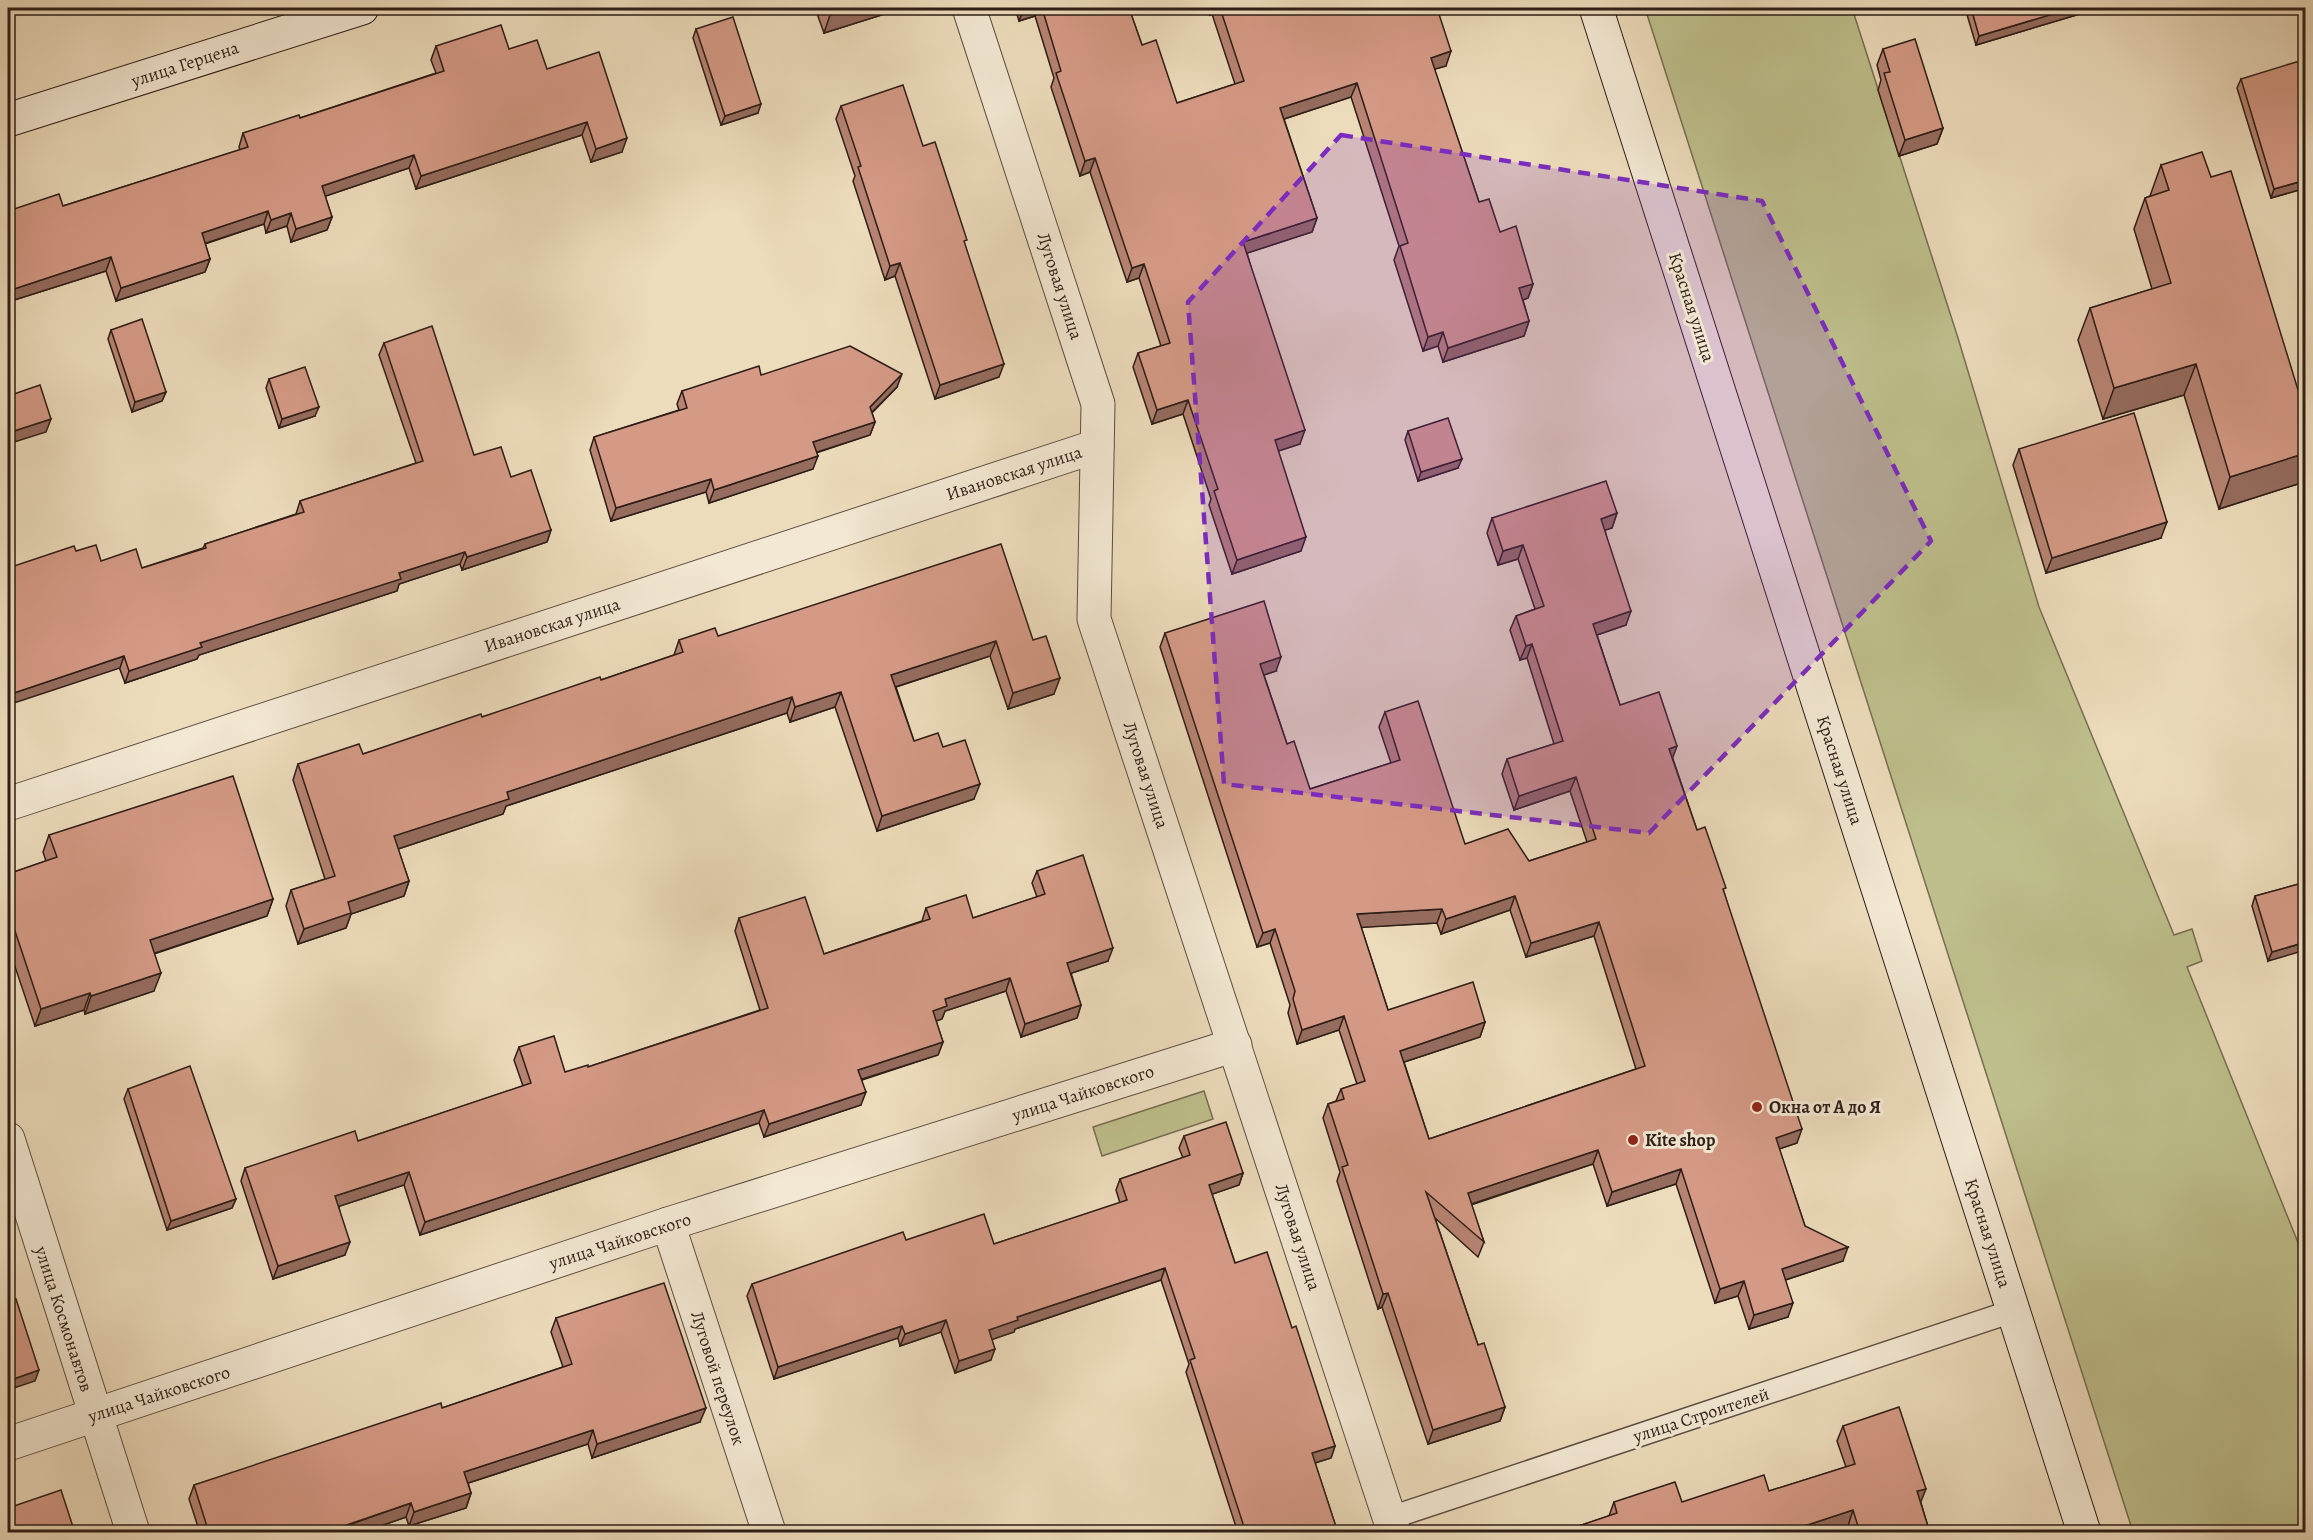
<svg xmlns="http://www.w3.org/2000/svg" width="2313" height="1540" font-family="Alegreya,serif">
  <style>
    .green { fill: #bebf8c; stroke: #766e52; stroke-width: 1.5 }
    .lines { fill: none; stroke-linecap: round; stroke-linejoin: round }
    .lane-casing { stroke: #5d4d40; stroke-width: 25 }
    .street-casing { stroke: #5d4d40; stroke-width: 35 }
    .secondary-casing { stroke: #2d1d17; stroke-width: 35 }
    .lane { stroke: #f3e8d3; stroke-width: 22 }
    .street { stroke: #f3e8d3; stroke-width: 33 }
    .secondary { stroke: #f3e8d3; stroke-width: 33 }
    .wall { fill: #b78473; stroke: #2d1d17; stroke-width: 1.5; fill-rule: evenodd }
    .shaded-wall { fill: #956c5e; stroke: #2d1d17; stroke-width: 1.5 }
    .building { fill: #d59a86; stroke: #2d1d17; stroke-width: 1.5; fill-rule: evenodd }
    .marked { fill: #7b2cbf; fill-opacity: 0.2; stroke: #7b2cbf; stroke-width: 4.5; stroke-dasharray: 12 8; stroke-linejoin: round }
    .poi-dot { fill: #8f2418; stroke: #f3e8d3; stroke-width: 2 }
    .labels { text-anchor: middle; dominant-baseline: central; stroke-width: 6; stroke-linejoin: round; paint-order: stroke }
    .street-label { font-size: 18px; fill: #2d1d17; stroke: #f3e8d3 }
    .poi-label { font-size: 18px; font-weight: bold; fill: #2d1d17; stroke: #f3e8d3; text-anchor: start }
  </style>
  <rect width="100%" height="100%" fill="#eddcbc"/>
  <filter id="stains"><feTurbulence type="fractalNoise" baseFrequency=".00333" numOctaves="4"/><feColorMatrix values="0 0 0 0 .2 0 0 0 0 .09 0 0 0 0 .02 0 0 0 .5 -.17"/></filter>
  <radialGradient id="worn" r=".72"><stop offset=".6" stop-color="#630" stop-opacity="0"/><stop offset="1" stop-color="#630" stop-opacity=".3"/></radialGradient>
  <g class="green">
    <path d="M1645,8H1852L1958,338L2039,607L2174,935L2192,929L2202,961L2187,967L2305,1260V1532H2133Z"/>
    <path d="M1204,1091L1213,1119L1102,1156L1093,1127Z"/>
  </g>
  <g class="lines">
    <defs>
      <path id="lane" d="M1390,1518L2013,1311"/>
      <g id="street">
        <path d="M969,8L1098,404L1094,619L1394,1532"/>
        <path d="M8,804L1097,446"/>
        <path d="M8,1139L133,1532"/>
        <path d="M668,1224L769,1532"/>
        <path d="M8,1444L668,1224L1235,1045"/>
      </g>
      <g id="secondary">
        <path d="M1596,8L2084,1532"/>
        <path d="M8,120L362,8"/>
      </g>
    </defs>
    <use href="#lane" class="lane-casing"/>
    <use href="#street" class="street-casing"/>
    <use href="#secondary" class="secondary-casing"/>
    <use href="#lane" class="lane"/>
    <use href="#street" class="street"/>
    <use href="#secondary" class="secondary"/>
  </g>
  <g class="wall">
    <path d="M815,8H890L888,13L824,33Z"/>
    <path d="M1015,8H1129L1142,45L1177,103L1235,84L1212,14L1210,15L1207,8H1437L1446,66L1434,69L1479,202L1500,232L1533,284L1528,298L1523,300L1529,321L1524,336L1443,362L1438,346L1423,351L1394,260L1399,246L1351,97L1284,119L1317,218L1312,232L1247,253L1300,444L1278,451L1301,551L1232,574L1209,505L1211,499L1183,414L1152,424L1133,367L1138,353L1161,346L1139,278L1127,282L1090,172L1080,176L1051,87L1054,78L1035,16L1019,21Z"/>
    <path d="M1965,8H2100L1976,45Z"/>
    <path d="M696,29L758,113L721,125L693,38Z"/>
    <path d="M436,46L509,49L547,69L622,152L591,162L582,135L416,189L409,168L325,196L332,217L327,230L291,242L287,226L266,233L264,224L205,244L210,259L205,272L116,301L106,271L8,302V211L63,206L240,150L239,147L243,133L300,118L436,73L431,60Z"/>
    <path d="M1883,49L1943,128L1937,144L1899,156L1878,90L1881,80L1877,65Z"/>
    <path d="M2241,79L2306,188L2271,198L2237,88Z"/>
    <path d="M841,106L923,146L965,245L999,377L935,399L895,276L885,280L853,181L855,176L836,119Z"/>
    <path d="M2161,165L2304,482L2219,509L2184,395L2103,419L2078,340L2090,308L2152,289L2134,229L2145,198L2150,196Z"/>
    <path d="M111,330L166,392L162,401L132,412L108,339Z"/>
    <path d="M384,343L474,455L511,477L551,530L547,542L462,570L460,564L399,584L397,591L199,655L197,659L125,683L76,551L101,561L142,568L203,548L205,544L296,514L300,501L416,463L379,355Z"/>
    <path d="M761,375L897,387L872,413L875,422L870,435L816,453L813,469L709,503L706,492L611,521L590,450L594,437L679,410L677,404L682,391Z"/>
    <path d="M269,379L315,416L279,428L266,388Z"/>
    <path d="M1408,431L1458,468L1418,481L1405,440Z"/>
    <path d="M2019,449L2161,538L2046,573L2013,465Z"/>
    <path d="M1617,513L1612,528L1605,530L1626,625L1597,635L1620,705L1673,759L1697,830L1724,892L1797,1143L1779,1149L1805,1226L1843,1261L1785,1280L1788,1317L1749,1329L1738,1296L1715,1303L1676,1184L1607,1206L1593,1164L1471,1205L1484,1242L1478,1257L1435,1218L1478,1345L1505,1407L1500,1421L1428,1444L1382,1307L1378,1309L1337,1181L1340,1172L1323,1118L1328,1104L1336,1101L1341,1089L1357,1084L1339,1030L1297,1044L1288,1013L1290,1005L1270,943L1257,947L1160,647L1165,633L1276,671L1264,675L1287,744L1310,789L1391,763L1379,727L1385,712L1465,844L1529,861L1587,842L1570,791L1514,810L1502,774L1507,759L1554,744L1527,658L1520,660L1510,630L1516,616L1535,609L1518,559L1498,565L1487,533L1492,518ZM1510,910L1526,957L1594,936L1636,1069L1429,1139L1404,1062L1480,1037L1485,1022L1388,1010L1361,927L1437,923L1441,934Z"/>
    <path d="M718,636L1033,640L1054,694L1008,709L990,656L896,687L914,741L943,747L974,799L877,831L835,707L790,722L787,713L506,806L503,814L398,849L409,881L404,896L351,914L346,928L298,944L286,906L291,890L325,879L293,780L298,764L363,754L601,680L674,655L679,640Z"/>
    <path d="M49,835L273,899L267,916L154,954V991L85,1014L84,1010L35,1026L8,946V874L46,861L43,852Z"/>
    <path d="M1037,871L1108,961L1071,973L1081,1005L1077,1018L1021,1037L1006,991L945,1011L942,1019L936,1021L943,1042L938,1055L862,1080L861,1105L764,1137L759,1123L420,1235L404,1185L339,1206L345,1255L273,1279L241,1181L245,1168L358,1141L523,1086L514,1060L519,1047L565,1072L588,1067L760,1010L735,931L739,918L824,954L922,921L926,908L973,918L1037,897L1032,883Z"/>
    <path d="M2306,882L2268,961L2252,906L2255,896Z"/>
    <path d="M128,1089L236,1199L232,1208L167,1230L124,1099Z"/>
    <path d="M1184,1136L1243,1173L1239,1185L1212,1194L1235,1263L1292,1328L1335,1446L1331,1458L1315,1463L1338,1533H1238L1186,1372L1189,1364L1161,1280L1015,1329L1014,1332L992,1339L991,1360L955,1373L941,1332L900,1346L898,1338L774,1379L747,1296L752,1284L906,1240L994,1244L1120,1203L1116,1190L1120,1179L1183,1158L1179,1148Z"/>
    <path d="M556,1318L700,1422L592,1458L588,1444L468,1483L471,1493L466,1508L409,1526L406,1517L361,1533H200L189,1499L194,1485L442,1408L563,1367L551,1332Z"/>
    <path d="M1843,1426L1921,1503L1930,1533H1850L1848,1526L1826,1533H1558L1609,1516L1614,1502H1682L1769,1491L1846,1467L1837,1441Z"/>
  </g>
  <g class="shaded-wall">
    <path d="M854,8H890L888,13L824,33L830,15Z"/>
    <path d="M1024,8H1037L1035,16L1019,21Z"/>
    <path d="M1212,8H1215L1212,14L1210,15Z"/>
    <path d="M2073,8H2100L1976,45L1979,36Z"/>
    <path d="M1451,51L1446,66L1425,72L1431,58Z"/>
    <path d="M1357,83L1351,97L1275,122L1280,108Z"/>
    <path d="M761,104L758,113L721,125L725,116Z"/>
    <path d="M587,122L582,135L416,189L421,176Z"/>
    <path d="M1943,128L1937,144L1899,156L1905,140Z"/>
    <path d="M627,138L622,152L591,162L596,149Z"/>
    <path d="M414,155L409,168L317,199L322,186Z"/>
    <path d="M1095,158L1090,172L1080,176L1085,161Z"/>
    <path d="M2306,180V188L2271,198L2274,189Z"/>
    <path d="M268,211L264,224L197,246L202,233Z"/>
    <path d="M291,213L287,226L266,233L271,220Z"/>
    <path d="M332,217L327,230L291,242L296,229Z"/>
    <path d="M1317,218L1312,232L1238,256L1243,242Z"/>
    <path d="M111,257L106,271L8,302V291Z"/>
    <path d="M210,259L205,272L116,301L121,288Z"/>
    <path d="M900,263L895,276L885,280L890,266Z"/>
    <path d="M1144,264L1139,278L1127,282L1132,268Z"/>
    <path d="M1533,284L1528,298L1514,303L1519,288Z"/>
    <path d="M1529,321L1524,336L1443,362L1448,348Z"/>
    <path d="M1443,332L1438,346L1423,351L1428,337Z"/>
    <path d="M1004,364L999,377L935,399L940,385Z"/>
    <path d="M2196,364L2184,395L2103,419L2114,388Z"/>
    <path d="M902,374L897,387L865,419L870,407Z"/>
    <path d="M166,392L162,401L132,412L135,402Z"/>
    <path d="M1188,400L1183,414L1152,424L1157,410Z"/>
    <path d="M319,407L315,416L279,428L282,419Z"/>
    <path d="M51,419L46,432L8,444V433Z"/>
    <path d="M875,422L870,435L808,455L813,442Z"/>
    <path d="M1305,430L1300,444L1269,454L1275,440Z"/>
    <path d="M2306,453V479L2304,482L2219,509L2230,477Z"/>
    <path d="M818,456L813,469L709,503L714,490Z"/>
    <path d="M1462,459L1458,468L1418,481L1421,472Z"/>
    <path d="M711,479L706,492L611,521L616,508Z"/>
    <path d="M1617,513L1612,528L1596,533L1601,519Z"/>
    <path d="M2167,522L2161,538L2046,573L2052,558Z"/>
    <path d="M551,530L547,542L462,570L467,557Z"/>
    <path d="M1306,537L1301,551L1232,574L1237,560Z"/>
    <path d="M1523,545L1518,559L1498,565L1503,551Z"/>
    <path d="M465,552L460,564L399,584L397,591L199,655L197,659L125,683L129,671L200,643L399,573Z"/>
    <path d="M1631,611L1626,625L1588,638L1593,624Z"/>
    <path d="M996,641L990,656L886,690L891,675Z"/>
    <path d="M1532,644L1527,658L1520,660L1526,646Z"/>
    <path d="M124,656L120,668L8,705V695Z"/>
    <path d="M1281,657L1276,671L1255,678L1260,664Z"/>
    <path d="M1060,678L1054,694L1008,709L1013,693Z"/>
    <path d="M841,692L835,707L790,722L795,707Z"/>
    <path d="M792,697L787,713L506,806L503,814L389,852L394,836L507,792Z"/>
    <path d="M1677,746L1672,760L1669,749Z"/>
    <path d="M1576,777L1570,791L1514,810L1519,796Z"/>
    <path d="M980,784L974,799L877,831L882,816Z"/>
    <path d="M409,881L404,896L351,914L346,928L298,944L304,929L348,902Z"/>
    <path d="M1515,896L1510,910L1441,934L1446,919Z"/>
    <path d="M273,899L267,916L143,957L150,940Z"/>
    <path d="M1442,909L1437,923L1352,928L1357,914Z"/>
    <path d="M1599,922L1594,936L1526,957L1531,943Z"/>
    <path d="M1275,929L1270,943L1257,947L1263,933Z"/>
    <path d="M2306,942V950L2268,961L2272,952Z"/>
    <path d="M1113,948L1108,961L1063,976L1067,963Z"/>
    <path d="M161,973L154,991L85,1014L91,996Z"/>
    <path d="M1010,978L1006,991L945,1011L942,1019L928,1024L933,1011L945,999Z"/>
    <path d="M90,993L84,1010L35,1026L41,1009Z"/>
    <path d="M1081,1005L1077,1018L1021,1037L1025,1024Z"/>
    <path d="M1344,1016L1339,1030L1297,1044L1302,1030Z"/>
    <path d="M1485,1022L1480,1037L1395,1065L1400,1051Z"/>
    <path d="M943,1042L938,1055L853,1082L858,1070Z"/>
    <path d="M866,1092L861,1105L764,1137L769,1124Z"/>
    <path d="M764,1110L759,1123L420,1235L425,1222Z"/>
    <path d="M1802,1129L1797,1143L1770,1152L1776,1138Z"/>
    <path d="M1598,1150L1593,1164L1462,1207L1468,1193Z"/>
    <path d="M1681,1169L1676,1184L1607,1206L1612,1192Z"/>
    <path d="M409,1172L404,1185L331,1209L335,1196Z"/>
    <path d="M1243,1173L1239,1185L1204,1197L1209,1185Z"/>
    <path d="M236,1199L232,1208L167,1230L171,1221Z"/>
    <path d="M350,1242L345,1255L273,1279L278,1266Z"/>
    <path d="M1848,1247L1843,1261L1776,1283L1782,1269Z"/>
    <path d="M1165,1268L1161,1280L1015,1329L1014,1332L985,1342L989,1330L1017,1317Z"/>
    <path d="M1744,1281L1738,1296L1715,1303L1720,1289Z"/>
    <path d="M1388,1293L1382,1307L1378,1309L1383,1294Z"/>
    <path d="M1793,1303L1788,1317L1749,1329L1754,1315Z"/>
    <path d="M946,1320L941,1332L900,1346L905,1334Z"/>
    <path d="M902,1326L898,1338L774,1379L778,1367Z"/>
    <path d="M995,1349L991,1360L955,1373L959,1361Z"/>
    <path d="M39,1370L35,1381L8,1390V1381Z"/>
    <path d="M1505,1407L1500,1421L1428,1444L1433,1430Z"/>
    <path d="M706,1408L700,1422L592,1458L597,1444Z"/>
    <path d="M593,1430L588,1444L459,1486L464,1472Z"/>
    <path d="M1335,1446L1331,1458L1308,1465L1312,1453Z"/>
    <path d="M1926,1489L1920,1504L1917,1491Z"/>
    <path d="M471,1493L466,1508L409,1526L414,1512Z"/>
    <path d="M411,1503L406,1517L361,1533H326Z"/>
    <path d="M1853,1510L1848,1526L1826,1533H1783Z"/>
  </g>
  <g class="building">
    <path d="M828,8H854L830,15Z"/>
    <path d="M1042,8H1129L1142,45L1156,40L1177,103L1244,81L1220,8H1437L1451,51L1431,58L1479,202L1489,199L1500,232L1516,226L1533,284L1519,288L1529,321L1448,348L1443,332L1428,337L1400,246L1408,243L1357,83L1280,108L1317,218L1243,242L1305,430L1275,440L1306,537L1237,560L1214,491L1218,489L1188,400L1157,410L1138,353L1170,343L1144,264L1132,268L1095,158L1085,161L1056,73L1061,71Z"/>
    <path d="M1971,8H2073L1979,36Z"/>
    <path d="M733,17L761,104L725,116L696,29Z"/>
    <path d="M501,25L509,49L537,40L547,69L599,52L627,138L596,149L587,122L421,176L414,155L322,186L332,217L296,229L291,213L271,220L268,211L202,233L210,259L121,288L111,257L8,291V211L59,194L63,206L248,147L243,133L299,115L300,118L444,71L436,46Z"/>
    <path d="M1915,39L1943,128L1905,140L1884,73L1890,72L1883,49Z"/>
    <path d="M2306,59V180L2274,189L2241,79Z"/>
    <path d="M903,85L923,146L935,142L967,240L964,241L1004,364L940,385L900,263L890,266L858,167L861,166L841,106Z"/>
    <path d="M2202,152L2211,177L2231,171L2306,416V453L2230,477L2196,364L2114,388L2090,308L2171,283L2145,198L2169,190L2161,165Z"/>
    <path d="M142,319L166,392L135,402L111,330Z"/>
    <path d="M432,326L474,455L501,447L511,477L531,470L551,530L467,557L465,552L399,573L401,579L200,643L202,647L129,671L124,656L8,695V568L74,546L76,551L96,545L101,561L136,549L142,568L206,548L205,544L304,512L300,501L423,461L384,343Z"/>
    <path d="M850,346L902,374L870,407L875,422L813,442L818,456L714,490L711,479L616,508L594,437L687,408L682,391L759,366L761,375Z"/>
    <path d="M305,367L319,407L282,419L269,379Z"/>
    <path d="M40,385L51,419L8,433V396Z"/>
    <path d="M2134,413L2167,522L2052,558L2019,449Z"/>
    <path d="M1448,418L1462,459L1421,472L1408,431Z"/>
    <path d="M1606,481L1617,513L1601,519L1631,611L1593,624L1620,705L1659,692L1677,746L1669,749L1697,830L1705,827L1726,888L1723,889L1802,1129L1776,1138L1805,1226L1848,1247L1782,1269L1793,1303L1754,1315L1744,1281L1720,1289L1681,1169L1612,1192L1598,1150L1468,1193L1484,1242L1426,1192L1478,1345L1484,1343L1505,1407L1433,1430L1388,1293L1383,1294L1342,1167L1348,1165L1328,1104L1344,1099L1341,1089L1365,1081L1344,1016L1302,1030L1293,999L1295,991L1275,929L1263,933L1165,633L1264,601L1281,657L1260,664L1287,744L1294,741L1310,789L1400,760L1385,712L1418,701L1465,844L1508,829L1529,861L1596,839L1576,777L1519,796L1507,759L1563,741L1532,644L1526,646L1516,616L1544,606L1523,545L1503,551L1492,518ZM1515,896L1531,943L1599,922L1645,1066L1429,1139L1400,1051L1485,1022L1473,982L1388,1010L1357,914L1442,909L1446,919Z"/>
    <path d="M1001,544L1033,640L1046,636L1060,678L1013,693L996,641L891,675L914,741L938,733L943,747L965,740L980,784L882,816L841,692L795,707L792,697L507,792L509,799L394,836L409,881L348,902L351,913L304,929L291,890L335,876L298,764L359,744L363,754L481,714L482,717L600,677L601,680L683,652L679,640L715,628L718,636Z"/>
    <path d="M233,776L273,899L150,940L161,973L91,996L90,993L41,1009L8,910V874L57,857L49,835Z"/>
    <path d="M1083,855L1113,948L1067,963L1081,1005L1025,1024L1010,978L945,999L947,1006L933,1011L943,1042L858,1070L866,1092L769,1124L764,1110L425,1222L409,1172L335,1196L350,1242L278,1266L245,1168L355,1131L358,1141L531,1083L519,1047L554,1036L565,1072L588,1065V1067L768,1008L739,918L805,897L824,954L930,919L926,908L966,895L973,918L1045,894L1037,871Z"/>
    <path d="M2306,882V942L2272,952L2255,896Z"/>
    <path d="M190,1066L236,1199L171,1221L128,1089Z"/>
    <path d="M1226,1122L1243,1173L1209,1185L1235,1263L1267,1252L1292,1328L1296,1326L1335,1446L1312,1453L1338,1533H1246L1190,1360L1195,1358L1165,1268L1017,1317L1018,1320L989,1330L995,1349L959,1361L946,1320L905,1334L902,1326L778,1367L752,1284L903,1232L906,1240L984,1214L994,1244L1127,1200L1120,1179L1190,1155L1184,1136Z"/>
    <path d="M664,1283L706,1408L597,1444L593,1430L464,1472L471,1493L414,1512L411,1503L326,1532L327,1533H209L194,1485L441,1403L442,1408L572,1364L556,1318Z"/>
    <path d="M16,1299L39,1370L8,1381V1302Z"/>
    <path d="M1899,1407L1926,1489L1917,1491L1930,1533H1860L1853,1510L1783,1533H1558L1617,1513L1614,1502L1675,1482L1682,1502L1764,1475L1769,1491L1855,1464L1843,1426Z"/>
    <path d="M61,1490L75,1533H8V1508Z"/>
  </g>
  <path class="marked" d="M1341,135L1762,201L1931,541L1649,833L1224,784L1188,302Z"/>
  <g class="poi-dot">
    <circle cx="1757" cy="1107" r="6"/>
    <circle cx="1633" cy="1140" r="6"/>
  </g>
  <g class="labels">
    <g class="street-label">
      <text transform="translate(185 64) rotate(-18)">улица Герцена</text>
      <text transform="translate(1060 286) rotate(72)">Луговая улица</text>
      <text transform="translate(1692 307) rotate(72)">Красная улица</text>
      <text transform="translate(1014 473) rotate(-18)">Ивановская улица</text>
      <text transform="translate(552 625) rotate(-18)">Ивановская улица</text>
      <text transform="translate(1840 770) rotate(72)">Красная улица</text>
      <text transform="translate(1146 775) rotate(72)">Луговая улица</text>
      <text transform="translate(1083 1093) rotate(-18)">улица Чайковского</text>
      <text transform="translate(1988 1233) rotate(72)">Красная улица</text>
      <text transform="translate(1298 1237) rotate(72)">Луговая улица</text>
      <text transform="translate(620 1241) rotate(-18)">улица Чайковского</text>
      <text transform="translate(64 1319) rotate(72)">улица Космонавтов</text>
      <text transform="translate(718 1378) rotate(72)">Луговой переулок</text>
      <text transform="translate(159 1394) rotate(-18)">улица Чайковского</text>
      <text transform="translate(1701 1415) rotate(-18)">улица Строителей</text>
    </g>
    <g class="poi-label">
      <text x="1769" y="1107">Окна от А до Я</text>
      <text x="1645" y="1140">Kite shop</text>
    </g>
  </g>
  <rect width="2313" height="1540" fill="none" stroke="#eddcbc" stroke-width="30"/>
  <rect x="9" y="9" width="2295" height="1522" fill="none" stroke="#2d1d17" stroke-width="3"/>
  <rect x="15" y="15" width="2283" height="1510" fill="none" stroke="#2d1d17" stroke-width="1.5"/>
  <rect width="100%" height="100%" filter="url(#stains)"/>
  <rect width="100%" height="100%" fill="url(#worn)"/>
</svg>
